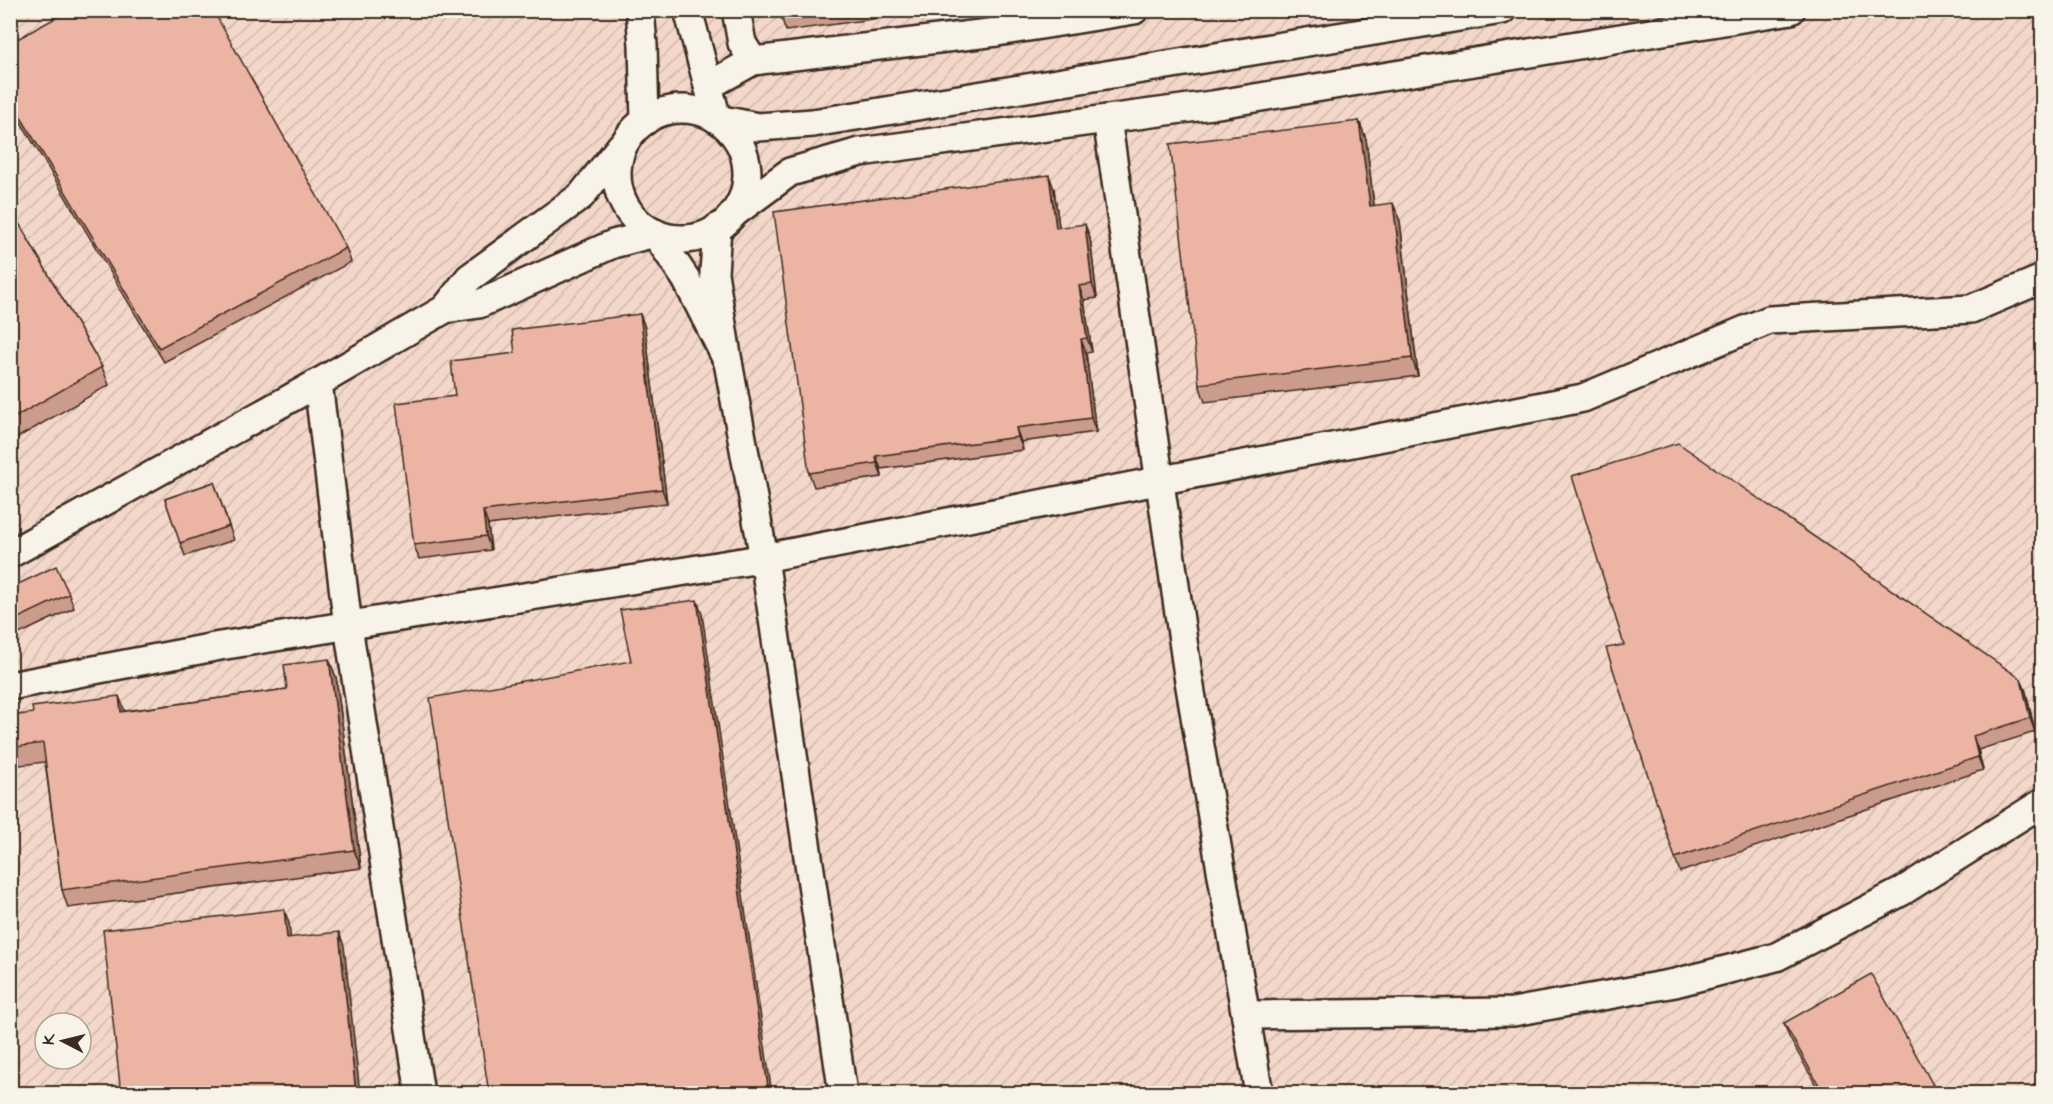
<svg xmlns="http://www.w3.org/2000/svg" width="2053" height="1104" font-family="Mynerve,sans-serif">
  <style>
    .industrial { fill: url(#industrial-furrows); fill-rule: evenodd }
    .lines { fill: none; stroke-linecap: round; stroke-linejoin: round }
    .minor-casing { stroke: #3b2a1e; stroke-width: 32 }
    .minor { stroke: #f7f3e8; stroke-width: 27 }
    .wall { fill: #cb9b8c; stroke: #3b2a1e; stroke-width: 1.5 }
    .shaded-wall { fill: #a57e72; stroke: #3b2a1e; stroke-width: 1.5 }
    .building { fill: #ecb4a3; stroke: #3b2a1e; stroke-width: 1.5 }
  </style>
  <defs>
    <pattern id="industrial-furrows" width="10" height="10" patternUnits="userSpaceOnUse" patternTransform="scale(1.5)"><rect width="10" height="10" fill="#f2d7ca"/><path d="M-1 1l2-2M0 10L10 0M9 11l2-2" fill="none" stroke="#d0b9ad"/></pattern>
  </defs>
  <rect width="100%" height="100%" fill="#f5e6da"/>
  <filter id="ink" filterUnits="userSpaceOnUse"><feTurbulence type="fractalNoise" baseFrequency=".0167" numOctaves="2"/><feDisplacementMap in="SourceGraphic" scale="12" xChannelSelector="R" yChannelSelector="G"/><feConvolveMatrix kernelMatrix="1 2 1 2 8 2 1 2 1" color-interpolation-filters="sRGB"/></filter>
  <g filter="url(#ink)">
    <path class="industrial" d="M10,11H2042V1093H11ZM45,1023H81V1059H45Z"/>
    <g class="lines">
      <defs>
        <g id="minor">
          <path d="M640,10L643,45L645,121"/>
          <path d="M688,10L717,119L758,127L813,123L1502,10"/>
          <path d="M736,10L742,43L753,61"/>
          <path d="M708,86L753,61L997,32L1134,10"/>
          <circle cx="682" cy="174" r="65"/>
          <path d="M1107,119L1188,675L1259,1094"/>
          <path d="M733,214L790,172L860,152L1212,105L1791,10"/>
          <path d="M445,309L469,278L581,196L621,146"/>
          <path d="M728,362L764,558L843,1094"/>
          <path d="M318,383L348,626L420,1094"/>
          <path d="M10,554L318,383L445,309L479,304L613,244L655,233L686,279L728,362L714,273L717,228"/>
          <path d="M10,686L220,646L748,561L1583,398L1769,320L1971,309L2042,279"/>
          <path d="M1247,1015L1513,1012L1675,983L1776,957L1901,892L2042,803"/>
        </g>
      </defs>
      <use href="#minor" class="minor-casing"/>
      <use href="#minor" class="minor"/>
    </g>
    <g class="wall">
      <path d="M751,10H923V12L786,31L781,17L780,12L753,16Z"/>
      <path d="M10,43L346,248L351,262L164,362L10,104Z"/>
      <path d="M1359,121L1366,139L1374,205L1400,221L1418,376L1205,402L1199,384Z"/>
      <path d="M1054,189L1059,227L1090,238L1097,298L1084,300L1092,352L1086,353L1096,432L1021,442L1023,450L881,469L882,477L814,487L809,473Z"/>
      <path d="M10,208L102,367L109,385L10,442Z"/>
      <path d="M640,314L645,328L667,503L488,525L491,550L419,559L414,545L515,353Z"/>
      <path d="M214,482L234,540L185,556L165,499Z"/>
      <path d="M10,588L69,594L74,608L15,636L10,626Z"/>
      <path d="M336,677L361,868L68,908L62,890L45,762L11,766L10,764V716L125,711L287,689Z"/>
      <path d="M2021,679L2026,692L2035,732L1978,750L1983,770L1680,872L1675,858Z"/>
      <path d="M1784,1023L1933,1085L1936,1094H1821L1789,1037Z"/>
    </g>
    <g class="shaded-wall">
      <path d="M1359,121L1366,139L1376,224L1370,206Z"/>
      <path d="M1049,175L1054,189L1061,241L1056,228Z"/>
      <path d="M1393,203L1400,221L1418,376L1412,358Z"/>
      <path d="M1085,224L1090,238L1097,298L1092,284Z"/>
      <path d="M1079,286L1084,300L1092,352L1087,338Z"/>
      <path d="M640,314L645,328L667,503L662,489Z"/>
      <path d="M1081,339L1086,353L1096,432L1091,418Z"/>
      <path d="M1016,428L1021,442L1023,450L1018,437Z"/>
      <path d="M876,456L881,469L882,477L877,463Z"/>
      <path d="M483,511L488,525L491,550L486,536Z"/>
      <path d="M697,600L702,614L772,1094H769Z"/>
      <path d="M329,659L336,677L361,868L354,850Z"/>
      <path d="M2021,679L2026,692L2035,732L2030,718Z"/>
      <path d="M119,696L126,714L121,712Z"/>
      <path d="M1973,736L1978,750L1983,770L1978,757Z"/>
      <path d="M284,909L289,923L292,952L287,938Z"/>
      <path d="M339,932L344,946L360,1094H356Z"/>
    </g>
    <g class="building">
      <path d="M70,10H213L346,248L159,348L10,99V43Z"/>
      <path d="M780,10H831L781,17Z"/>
      <path d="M1359,121L1370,206L1393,203L1412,358L1199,384L1170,144Z"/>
      <path d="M1049,175L1056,228L1085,224L1092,284L1079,286L1087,338L1081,339L1091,418L1016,428L1018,437L876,456L877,463L809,473L774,212Z"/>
      <path d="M10,208L102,367L10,420Z"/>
      <path d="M640,314L662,489L483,511L486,536L414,545L396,403L455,396L451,361L515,353L512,330Z"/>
      <path d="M1678,443L2021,679L2030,718L1973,736L1978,757L1675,858L1606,648L1624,645L1572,476Z"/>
      <path d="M214,482L229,526L180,543L165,499Z"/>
      <path d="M56,566L69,594L10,622V588Z"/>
      <path d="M697,600L769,1094H489L430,698L631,661L620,610Z"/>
      <path d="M329,659L354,850L62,890L43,743L10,748V716L33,713L32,707L119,696L121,712L287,689L284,665Z"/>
      <path d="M284,909L287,938L339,932L356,1094H121L103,930Z"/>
      <path d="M1871,974L1933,1085L1917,1094H1824L1784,1023Z"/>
    </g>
  </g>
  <rect width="2053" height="1104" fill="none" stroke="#f7f3e8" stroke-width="36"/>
  <rect x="18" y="18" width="2017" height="1068" fill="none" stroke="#3b2a1e" stroke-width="2" filter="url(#ink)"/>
  <g transform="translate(63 1041) rotate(277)"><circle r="28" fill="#f7f3e8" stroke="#aca397" stroke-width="1.5"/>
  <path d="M0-4.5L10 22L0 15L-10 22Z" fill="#3b2a1e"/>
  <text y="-9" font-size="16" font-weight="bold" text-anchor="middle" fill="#3b2a1e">K</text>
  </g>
</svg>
